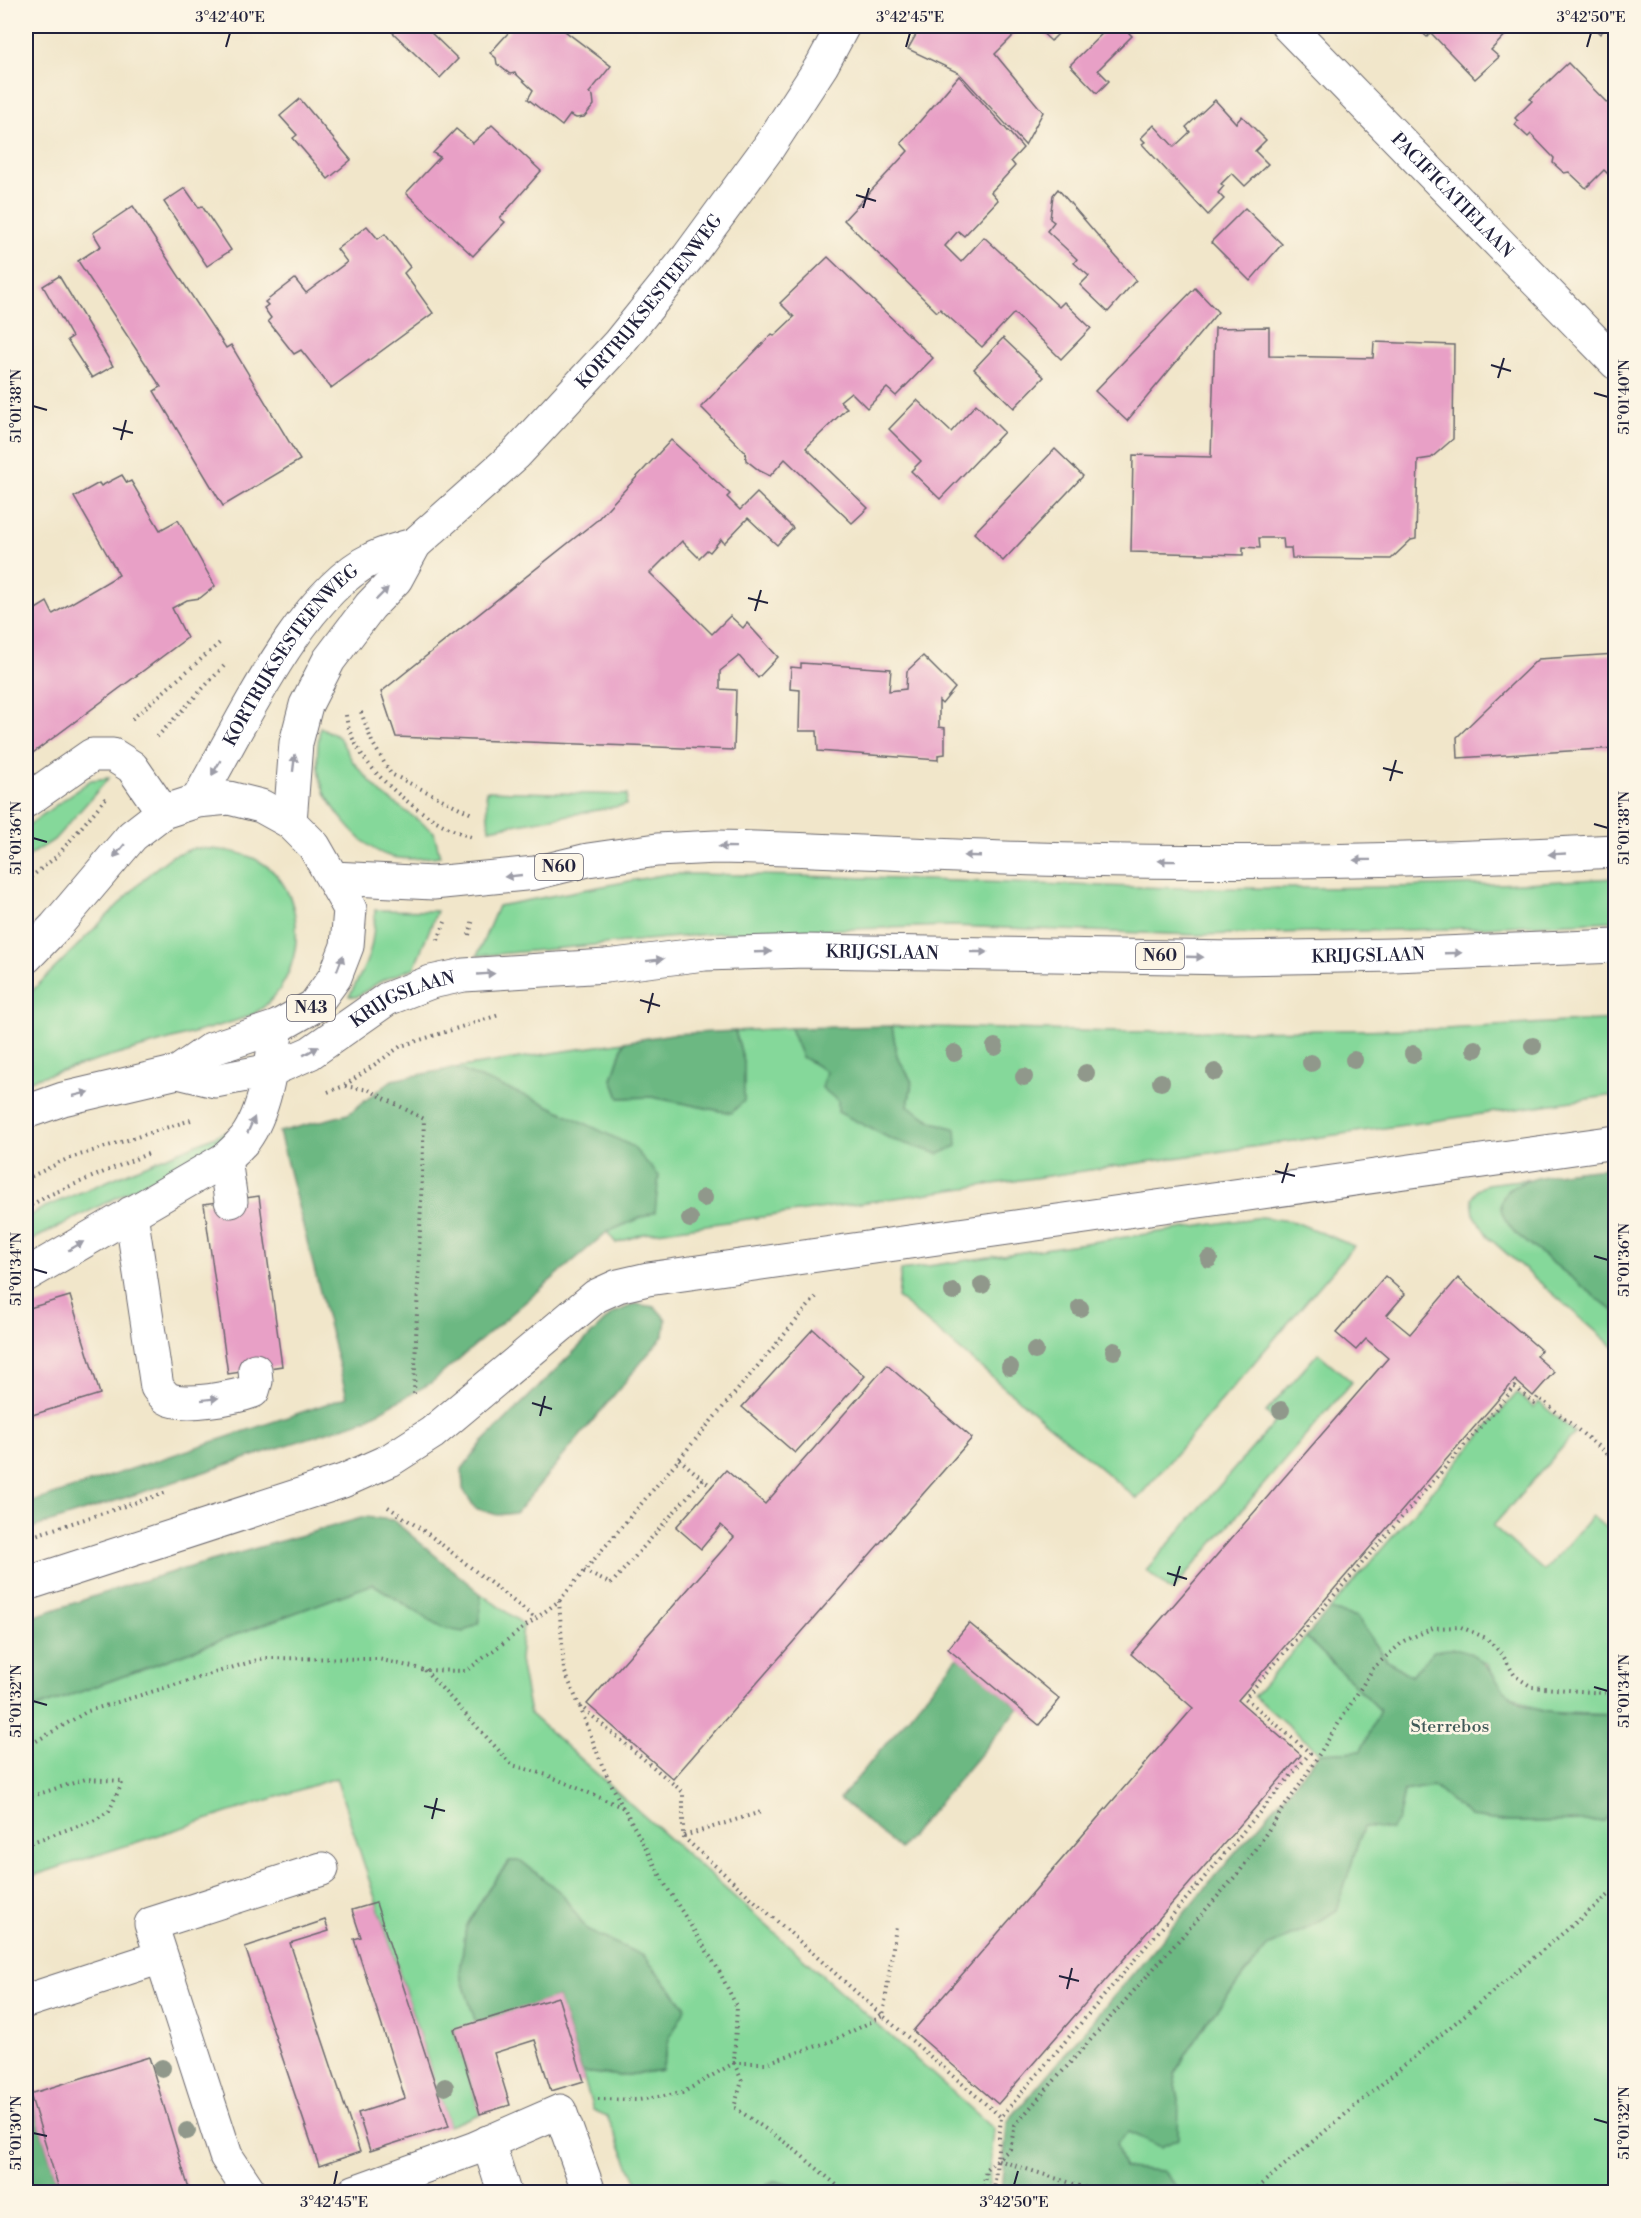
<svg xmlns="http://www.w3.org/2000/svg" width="1641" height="2218" font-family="'Libre Bodoni',serif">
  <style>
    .green { fill: #85d89a; stroke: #547d6a; stroke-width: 1.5 }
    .forest { fill: #6cb882; stroke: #476d5e; stroke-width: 1.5 }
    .building { fill: #e8a0c6 }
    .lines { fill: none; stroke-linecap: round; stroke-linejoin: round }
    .minor-casing { stroke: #6a676d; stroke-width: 35 }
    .major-casing { stroke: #6a676d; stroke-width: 35 }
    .path { stroke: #6a676d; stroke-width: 4; stroke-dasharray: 1.5 4.5; stroke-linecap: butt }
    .minor { stroke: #fff; stroke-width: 33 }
    .major { stroke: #fff; stroke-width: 33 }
    .tree { fill: #90988b }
    .oneway { fill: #9c9ca7 }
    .ticks { fill: none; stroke: #22223b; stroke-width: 2 }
    .labels { text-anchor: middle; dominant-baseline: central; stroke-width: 5; stroke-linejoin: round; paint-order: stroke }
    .shield { fill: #fcf5e5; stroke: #63616e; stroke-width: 1.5 }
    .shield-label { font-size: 16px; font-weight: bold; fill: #22223b }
    .street-label { font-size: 18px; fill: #22223b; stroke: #fcf5e5 }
    .park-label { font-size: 18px; fill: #405958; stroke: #fcf5e5 }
    .neatline { fill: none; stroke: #22223b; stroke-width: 2 }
    .ticks-label { font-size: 15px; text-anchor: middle; fill: #22223b }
  </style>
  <rect width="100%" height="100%" fill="#fcf5e5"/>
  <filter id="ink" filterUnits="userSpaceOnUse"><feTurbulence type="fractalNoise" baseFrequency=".0167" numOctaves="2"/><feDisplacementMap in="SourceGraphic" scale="12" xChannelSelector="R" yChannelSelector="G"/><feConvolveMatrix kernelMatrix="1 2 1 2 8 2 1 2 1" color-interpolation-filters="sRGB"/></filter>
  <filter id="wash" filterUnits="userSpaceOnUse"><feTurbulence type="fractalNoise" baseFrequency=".008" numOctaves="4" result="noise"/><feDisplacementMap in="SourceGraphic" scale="24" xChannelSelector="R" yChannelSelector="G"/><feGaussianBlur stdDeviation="1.35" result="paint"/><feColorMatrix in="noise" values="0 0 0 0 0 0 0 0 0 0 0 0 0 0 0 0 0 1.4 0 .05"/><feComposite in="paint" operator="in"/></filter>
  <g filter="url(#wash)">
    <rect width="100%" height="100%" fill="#f1e6ca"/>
    <g class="green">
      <path d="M320,727L339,737L353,762L381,793L434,832L440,856C423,858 406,861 389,856C361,848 324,803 319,774C316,758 318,743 320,727Z"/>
      <path d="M109,778L54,840L26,858V827L91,780Z"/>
      <path d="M486,791L627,795L626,805L489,829Z"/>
      <path d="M194,848C215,849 234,850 253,858C313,885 308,981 255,1013C247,1018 234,1021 225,1024L26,1081V997L151,872L172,856Z"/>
      <path d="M667,874C843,874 1019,886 1196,888C1336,889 1476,887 1615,878V921L1444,929L1196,935L950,926L720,933L477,956L498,906Z"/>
      <path d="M375,910L437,911L414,968L381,981L356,997L349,996C368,963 374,949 375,910Z"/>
      <path d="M1616,1019L1615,1095L643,1234L616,1243L607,1232L655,1212L455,1068L624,1042L612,1079L619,1098L652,1097L730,1113L744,1062L735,1031L790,1028L802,1057L826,1071L868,1125L893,1140L956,1129L933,1122L908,1106L912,1082L897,1056L892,1026L1116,1032L1445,1029Z"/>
      <path d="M225,1132L227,1137L175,1168L26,1243V1218L43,1208Z"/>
      <path d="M1528,1179L1507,1191L1515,1233L1615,1312V1348L1489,1238L1474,1214L1472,1198L1477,1190L1487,1184Z"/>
      <path d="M1262,1217L1295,1222L1354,1246L1137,1499L898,1298L901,1270Z"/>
      <path d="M1318,1353L1352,1382L1172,1591L1146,1570L1275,1422L1266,1412Z"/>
      <path d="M1517,1393L1534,1408L1539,1402L1575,1433L1493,1526L1544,1571L1592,1516L1606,1528L1615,1517V1715L1541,1712L1503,1691L1486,1663L1434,1651L1411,1676L1387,1661L1357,1617L1329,1610Z"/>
      <path d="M373,1584L442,1628L479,1623L481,1594L523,1624L520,1660L530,1714L994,2129L988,2192H799L798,2187L775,2181L752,2192H641L607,2116L593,2110L582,2072L621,2076L662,2070L669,2039L686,2007L644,1956L588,1931L561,1893L521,1861H509L488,1889L466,1927L460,1973L476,2023L454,2030L480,2114L449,2126L336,1778L26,1878V1712Z"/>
      <path d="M1306,1637L1380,1710L1361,1751L1320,1753L1254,1696Z"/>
      <path d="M1433,1786L1471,1817L1508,1822L1605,1821L1615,1810L1616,2192H1182L1163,2171L1124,2168L1116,2144L1128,2131L1161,2147L1179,2099L1174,2074L1208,2020L1267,1947L1310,1927L1337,1910L1363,1827L1398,1820L1404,1791Z"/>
    </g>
    <g class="forest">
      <path d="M892,1026L897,1056L912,1082L908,1106L933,1122L956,1129L957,1146L939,1154L893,1140L838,1112V1101L822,1088L826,1071L802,1057L790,1028Z"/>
      <path d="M735,1031L744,1062V1101L731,1113L652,1097L619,1098L612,1079L624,1042L672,1034Z"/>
      <path d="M455,1068L541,1102L632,1146L659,1176L655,1212L607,1232L431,1383L364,1420L26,1530V1504L347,1397L279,1132L348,1114L392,1080Z"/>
      <path d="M1615,1167H1616L1615,1312L1515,1233C1509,1225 1500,1215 1501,1204C1505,1172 1590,1171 1615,1167Z"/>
      <path d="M635,1304L655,1307L666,1319L664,1335L516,1513L497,1515L475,1508L463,1489L462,1469L481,1444L612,1314Z"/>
      <path d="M365,1517L393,1520L481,1594L479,1623L463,1632L442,1628L373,1584L26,1712V1619L131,1584Z"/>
      <path d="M1329,1610L1357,1617L1387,1661L1411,1676L1434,1651C1441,1650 1451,1648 1458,1649C1488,1654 1495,1688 1519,1702C1547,1718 1584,1714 1615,1715V1810L1605,1821L1508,1822L1471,1817L1433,1786L1404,1791L1398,1820L1390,1830L1363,1827L1337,1910L1310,1927L1267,1947L1208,2020L1174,2074L1179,2099L1178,2139L1161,2147L1128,2132L1116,2144L1124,2168L1163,2171L1182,2192H1001L1007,2122L1320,1753L1361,1751L1380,1710L1306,1637Z"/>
      <path d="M958,1657L1019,1708L900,1849L840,1799Z"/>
      <path d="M510,1861H521L561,1893L588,1931L644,1956L686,2008L669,2039L662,2070L621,2076L582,2072L558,1997L476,2023L460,1973L466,1927L488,1889Z"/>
      <path d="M30,2094L60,2192H26V2095Z"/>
      <path d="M775,2181L798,2187L799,2192H752Z"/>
    </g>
    <g id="blocks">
      <g class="building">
        <path d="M386,26H424L458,59L440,78Z"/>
        <path d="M502,26H569L565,31L611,66L589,93L593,96L594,105L584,117L576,118L570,115L562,126L528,99L533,90L515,73L510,74L497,64L496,58L490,53L510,31Z"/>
        <path d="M921,26H1023L995,54L1043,112L1025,145L959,73L908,49Z"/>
        <path d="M1035,26H1052L1059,33L1051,41Z"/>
        <path d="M1110,26H1122L1132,36L1098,70L1109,81L1097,93L1070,65Z"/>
        <path d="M1415,26H1514L1491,50L1499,57L1475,79L1431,33L1427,37Z"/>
        <path d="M1592,26H1608L1600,34Z"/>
        <path d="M1568,63L1616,112V168L1609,175L1604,170L1586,188L1569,172L1564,173L1553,163L1554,158L1531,134L1528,137L1515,125L1518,121L1515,118L1532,101L1530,99Z"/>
        <path d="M959,76L1023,148L1011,161L1015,166L991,192L998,200L964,236L958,231L945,246L961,262L984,237L1059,307L1064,302L1091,328L1061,359L1014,313L982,347L940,309L937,312L844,220L908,151L901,143Z"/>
        <path d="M300,99L351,160L328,179L293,138L297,135L280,116Z"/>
        <path d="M1215,100L1236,123L1242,116L1266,140L1255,151L1268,164L1245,186L1232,173L1221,184L1224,186L1218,193L1224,199L1208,215L1142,144L1145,142L1141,138L1154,125L1174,147L1190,132L1186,127Z"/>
        <path d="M492,125L541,171L500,218L505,222L473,256L406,193L440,157L433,153L456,129L473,143Z"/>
        <path d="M185,188L199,208L202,206L231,250L207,266L164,202Z"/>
        <path d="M1058,189L1136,280L1108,312L1080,285L1089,276L1074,263L1077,259L1047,231L1054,222L1050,219L1053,195Z"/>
        <path d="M133,206L226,348L231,345L300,460L223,506L154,391L161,387L78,261L101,246L93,233Z"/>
        <path d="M1245,208L1282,244L1250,281L1211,242Z"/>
        <path d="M367,226L378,239L385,234L410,267L404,273L433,313L331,388L301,350L294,354L268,321L271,318L264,308L268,305L265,302L295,279L306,293L347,262L337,249Z"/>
        <path d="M828,257L933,358L896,396L887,388L867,408L851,392L840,401L847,408L806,448L868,508L852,523L785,459L770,476L760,471L746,460L745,452L701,407L772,334L774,336L794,317L780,303Z"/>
        <path d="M59,276L113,366L92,378L67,340L72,337L43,286Z"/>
        <path d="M1195,288L1218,312L1127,421L1095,391Z"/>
        <path d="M1269,327V356L1373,358L1374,342L1454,345L1453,439L1431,458L1418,460L1416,539L1411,540L1391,559L1292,558L1291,548H1284L1283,538H1259L1260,548L1243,547V555L1131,552L1133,455L1211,457L1215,328Z"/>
        <path d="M1003,338L1044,377L1014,408L974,369Z"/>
        <path d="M917,400L951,432L976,404L1004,432L940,499L911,471L921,461L889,429Z"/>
        <path d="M671,440L730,494L727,497L740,510L757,493L793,528L777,545L748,518L724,543L721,539L710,552L707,550L699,558L682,541L650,573L712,634L730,616L743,628L747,623L778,657L758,678L739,656L720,671V689L736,690L734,750L396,737L381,692L596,521Z"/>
        <path d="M1055,449L1083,476L1003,561L974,533Z"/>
        <path d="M122,475L127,483L131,481L160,530L178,520L215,586L200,598L187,600L172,608L187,638L26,758V615L47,602L53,614L119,575L74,497L99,483L101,486Z"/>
        <path d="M1616,654V748L1458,758L1457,737L1538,659Z"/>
        <path d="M923,656L955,688L942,704L939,701V727L945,728V754L938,755V760L818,751L817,731H799L800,690L790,689L791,667L801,668V663L891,669L889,691L906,689L907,671Z"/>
        <path d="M259,1196L282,1366L228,1374L204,1204Z"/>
        <path d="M1385,1276L1405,1294L1387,1315L1410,1334L1458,1278L1541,1350L1536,1356L1554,1372L1533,1396L1515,1380L1238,1700L1301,1755L998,2104L913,2031L1193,1708L1131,1654L1388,1358L1366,1339L1356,1350L1336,1333Z"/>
        <path d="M70,1296L100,1394L26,1417V1309Z"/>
        <path d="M813,1329L865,1376L795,1453L742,1407Z"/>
        <path d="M887,1365L972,1438L673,1779L587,1704L734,1537L721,1525L701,1549L676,1527L726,1470L765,1504Z"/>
        <path d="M969,1623L1060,1699L1039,1725L948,1649Z"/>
        <path d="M376,1903L449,2126L370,2151L358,2113L405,2098L354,1939L361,1937L352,1910Z"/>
        <path d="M325,1920L329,1931L290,1943L360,2152L319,2166L245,1947Z"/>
        <path d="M558,1997L584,2081L551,2091L535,2040L494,2053L510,2105L480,2114L454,2029Z"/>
        <path d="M149,2057L189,2189L178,2192H60L30,2094Z"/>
      </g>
    </g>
  </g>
  <g filter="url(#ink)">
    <use href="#blocks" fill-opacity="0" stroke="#6a676d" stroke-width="1.5"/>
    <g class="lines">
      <defs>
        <g id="minor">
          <path id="s1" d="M1288,26L1616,363"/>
          <path d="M26,801L92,755H113L132,767L163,812"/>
          <path d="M225,1159L231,1201"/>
          <path d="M131,1213L157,1387C160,1391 164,1396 167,1398C182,1408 237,1397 253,1391L256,1381L255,1370"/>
          <path d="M26,1275L225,1159C232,1153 239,1146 245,1139C266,1111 272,1061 277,1027"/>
          <path d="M26,1584L343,1481L390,1460L432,1433L596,1296L618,1286L648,1279L1616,1142"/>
          <path d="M26,2001L161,1957"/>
          <path d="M488,2142L504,2192"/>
          <path d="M250,2192L226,2156L151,1924L322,1869"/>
          <path d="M354,2192L473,2149L560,2111L589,2192"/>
        </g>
        <g id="major">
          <path id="s2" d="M197,801C237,733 300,593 372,559C385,552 401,549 415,544"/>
          <path id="s3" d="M290,822L296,743L306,705L329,660L370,606L396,579L415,544L515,455L618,344L688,257L768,148L822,65L843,26"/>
          <path d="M333,878L433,883L535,873L588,860L657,850L716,847C837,849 958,858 1079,860C1258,864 1437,860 1616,851"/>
          <path d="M26,957L55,927L132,836L163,812L197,801L229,798L261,806L290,822L314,846L350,909L347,946L335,977L314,1006L277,1027L211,1049L178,1072L63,1099L26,1112"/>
          <path id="s4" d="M178,1072L215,1081L271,1070L310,1053L387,999L431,982L464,975L606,966L705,954L806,951L1233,958L1394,955L1616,946"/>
        </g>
      </defs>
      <use href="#minor" class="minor-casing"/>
      <use href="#major" class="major-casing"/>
      <g class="path">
        <path d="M361,712L372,742L391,774L474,815"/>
        <path d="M346,715C351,766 426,823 471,837"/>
        <path d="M132,719L222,641"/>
        <path d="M157,737L224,666"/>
        <path d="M26,881L57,856L106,798"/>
        <path d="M469,935L473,919"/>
        <path d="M438,940L445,922"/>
        <path d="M345,1086L369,1090L424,1119L414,1394"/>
        <path d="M328,1092L344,1086L401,1046L499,1015"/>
        <path d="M26,1179L67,1159L194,1119"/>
        <path d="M26,1208L49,1195L152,1152"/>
        <path d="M679,1459L712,1487"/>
        <path d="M388,1507L427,1533L535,1618"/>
        <path d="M26,1538L168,1492"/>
        <path d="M584,1571L611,1584L703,1479"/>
        <path d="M559,1601L564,1670L579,1705L683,1792V1837L883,2016L1001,2117L1310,1753L1245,1698L1515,1387L1534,1403L1538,1397L1616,1461"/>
        <path d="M425,1670L512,1765L547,1775L624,1808L666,1886L718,1969L737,2007L734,2063L742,2081L734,2107L790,2146L845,2192"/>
        <path d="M580,1707L602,1765L623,1808"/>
        <path d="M26,1747L88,1711L264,1658L378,1659L425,1670L466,1671L559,1601L816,1297"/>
        <path d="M26,1798L86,1779L123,1781L109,1811L95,1820L26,1844"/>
        <path d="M684,1836L764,1811"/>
        <path d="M598,2099L639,2100L682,2093L734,2063H766L832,2041L883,2016L896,1927"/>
        <path d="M998,2160L1099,2192"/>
        <path d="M983,2192L986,2169L1010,2149L1015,2125L1240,1871L1301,1783L1374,1667L1404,1641L1433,1628L1461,1627L1486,1638L1502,1654L1515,1676L1532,1687L1616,1694"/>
        <path d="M994,2192L1001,2117"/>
        <path d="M1252,2192L1616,1889"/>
      </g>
      <use href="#minor" class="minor"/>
      <use href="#major" class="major"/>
    </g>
    <g class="tree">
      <circle cx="1533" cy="1046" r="9"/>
      <circle cx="995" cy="1047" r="9"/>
      <circle cx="1475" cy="1049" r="9"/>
      <circle cx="954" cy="1053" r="9"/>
      <circle cx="1413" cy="1054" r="9"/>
      <circle cx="1354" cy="1060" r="9"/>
      <circle cx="1311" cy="1063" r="9"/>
      <circle cx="1215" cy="1072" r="9"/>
      <circle cx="1086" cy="1073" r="9"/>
      <circle cx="1024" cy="1077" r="9"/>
      <circle cx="1161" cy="1082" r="9"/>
      <circle cx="704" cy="1198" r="9"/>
      <circle cx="690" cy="1219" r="9"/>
      <circle cx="1209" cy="1259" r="9"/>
      <circle cx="982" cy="1285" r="9"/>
      <circle cx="953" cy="1292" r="9"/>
      <circle cx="1080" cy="1308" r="9"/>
      <circle cx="1035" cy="1351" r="9"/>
      <circle cx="1114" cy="1351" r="9"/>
      <circle cx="1010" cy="1367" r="9"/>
      <circle cx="1281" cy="1410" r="9"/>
      <circle cx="162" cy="2068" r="9"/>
      <circle cx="445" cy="2087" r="9"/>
      <circle cx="187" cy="2131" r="9"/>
    </g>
    <defs><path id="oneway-solid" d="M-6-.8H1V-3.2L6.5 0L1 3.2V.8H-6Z" transform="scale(1.5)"/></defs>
    <g class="oneway">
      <use href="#oneway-solid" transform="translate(382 594) rotate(-45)"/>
      <use href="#oneway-solid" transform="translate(294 763) rotate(-83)"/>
      <use href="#oneway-solid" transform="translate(216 768) rotate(120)"/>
      <use href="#oneway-solid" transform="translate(727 847) rotate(-179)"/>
      <use href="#oneway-solid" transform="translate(119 851) rotate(130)"/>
      <use href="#oneway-solid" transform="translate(1557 854) rotate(177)"/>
      <use href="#oneway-solid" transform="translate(972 856) rotate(-178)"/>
      <use href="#oneway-solid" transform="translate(1362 860) rotate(179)"/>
      <use href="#oneway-solid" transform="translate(1167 861) rotate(-179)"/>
      <use href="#oneway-solid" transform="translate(513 876) rotate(174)"/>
      <use href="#oneway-solid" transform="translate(763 952) rotate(-2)"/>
      <use href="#oneway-solid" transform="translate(979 952)"/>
      <use href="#oneway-solid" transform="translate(1453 953) rotate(-2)"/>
      <use href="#oneway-solid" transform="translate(1195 957) rotate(2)"/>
      <use href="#oneway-solid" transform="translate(655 960) rotate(-7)"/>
      <use href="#oneway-solid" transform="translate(340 963) rotate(-69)"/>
      <use href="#oneway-solid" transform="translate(486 974) rotate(-3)"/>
      <use href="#oneway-solid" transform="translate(311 1051) rotate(-29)"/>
      <use href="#oneway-solid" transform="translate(81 1094) rotate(-14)"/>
      <use href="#oneway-solid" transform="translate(251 1125) rotate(-66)"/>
      <use href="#oneway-solid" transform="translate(76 1246) rotate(-30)"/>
      <use href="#oneway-solid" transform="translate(210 1399) rotate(-7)"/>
    </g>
  </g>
  <path class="ticks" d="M226,47L230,33M906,47L910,33M1587,47L1591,33M856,195L876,201M863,208L869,188M1491,365L1511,371M1498,378L1504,358M1594,393L1608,397M33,406L47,410M113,428L133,433M121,440L126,420M748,598L768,603M755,611L761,590M1383,768L1403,773M1390,781L1396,760M1594,824L1608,828M33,838L47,842M640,1000L660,1006M648,1013L653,993M1275,1171L1295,1176M1282,1183L1288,1163M1594,1256L1608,1260M33,1269L47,1273M532,1403L552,1409M540,1416L545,1396M1167,1573L1187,1579M1174,1586L1180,1566M1594,1687L1608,1691M33,1701L47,1705M424,1806L445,1811M432,1819L437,1798M1059,1976L1079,1981M1067,1989L1072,1968M1594,2119L1608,2123M33,2133L47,2136M334,2185L337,2171M1014,2185L1018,2171"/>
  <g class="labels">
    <g class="shield">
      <rect x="535" y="854" width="48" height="26" rx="4.5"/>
      <rect x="1136" y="943" width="48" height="26" rx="4.5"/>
      <rect x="287" y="995" width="48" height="26" rx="4.5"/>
    </g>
    <g class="shield-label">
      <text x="559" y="867">N60</text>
      <text x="1160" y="956">N60</text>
      <text x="311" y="1008">N43</text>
    </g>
    <g class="street-label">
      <text stroke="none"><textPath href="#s1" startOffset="236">PACIFICATIELAAN</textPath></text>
      <text stroke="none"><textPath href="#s3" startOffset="652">KORTRIJKSESTEENWEG</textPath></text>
      <text stroke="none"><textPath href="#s2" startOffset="174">KORTRIJKSESTEENWEG</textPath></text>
      <text stroke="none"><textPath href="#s4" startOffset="732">KRIJGSLAAN</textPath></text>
      <text stroke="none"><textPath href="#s4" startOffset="1218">KRIJGSLAAN</textPath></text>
      <text stroke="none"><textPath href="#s4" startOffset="246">KRIJGSLAAN</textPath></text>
    </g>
    <g class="park-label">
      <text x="1450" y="1726">Sterrebos</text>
    </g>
  </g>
  <rect width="1641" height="2218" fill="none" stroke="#fcf5e5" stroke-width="66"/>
  <rect x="33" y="33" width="1575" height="2152" class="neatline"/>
  <g class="ticks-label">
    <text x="230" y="22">3°42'40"E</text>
    <text x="910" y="22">3°42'45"E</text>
    <text x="1591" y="22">3°42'50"E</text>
    <text transform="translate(1624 397) rotate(-90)" y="5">51°01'40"N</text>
    <text transform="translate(16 406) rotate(-90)" y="5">51°01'38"N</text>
    <text transform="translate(1624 828) rotate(-90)" y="5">51°01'38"N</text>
    <text transform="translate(16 838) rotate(-90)" y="5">51°01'36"N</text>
    <text transform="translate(1624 1260) rotate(-90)" y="5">51°01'36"N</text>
    <text transform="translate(16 1269) rotate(-90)" y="5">51°01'34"N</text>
    <text transform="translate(1624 1691) rotate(-90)" y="5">51°01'34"N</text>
    <text transform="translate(16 1701) rotate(-90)" y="5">51°01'32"N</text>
    <text transform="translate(1624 2123) rotate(-90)" y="5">51°01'32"N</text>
    <text transform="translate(16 2133) rotate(-90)" y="5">51°01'30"N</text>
    <text x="334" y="2207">3°42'45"E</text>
    <text x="1014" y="2207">3°42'50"E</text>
  </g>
</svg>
